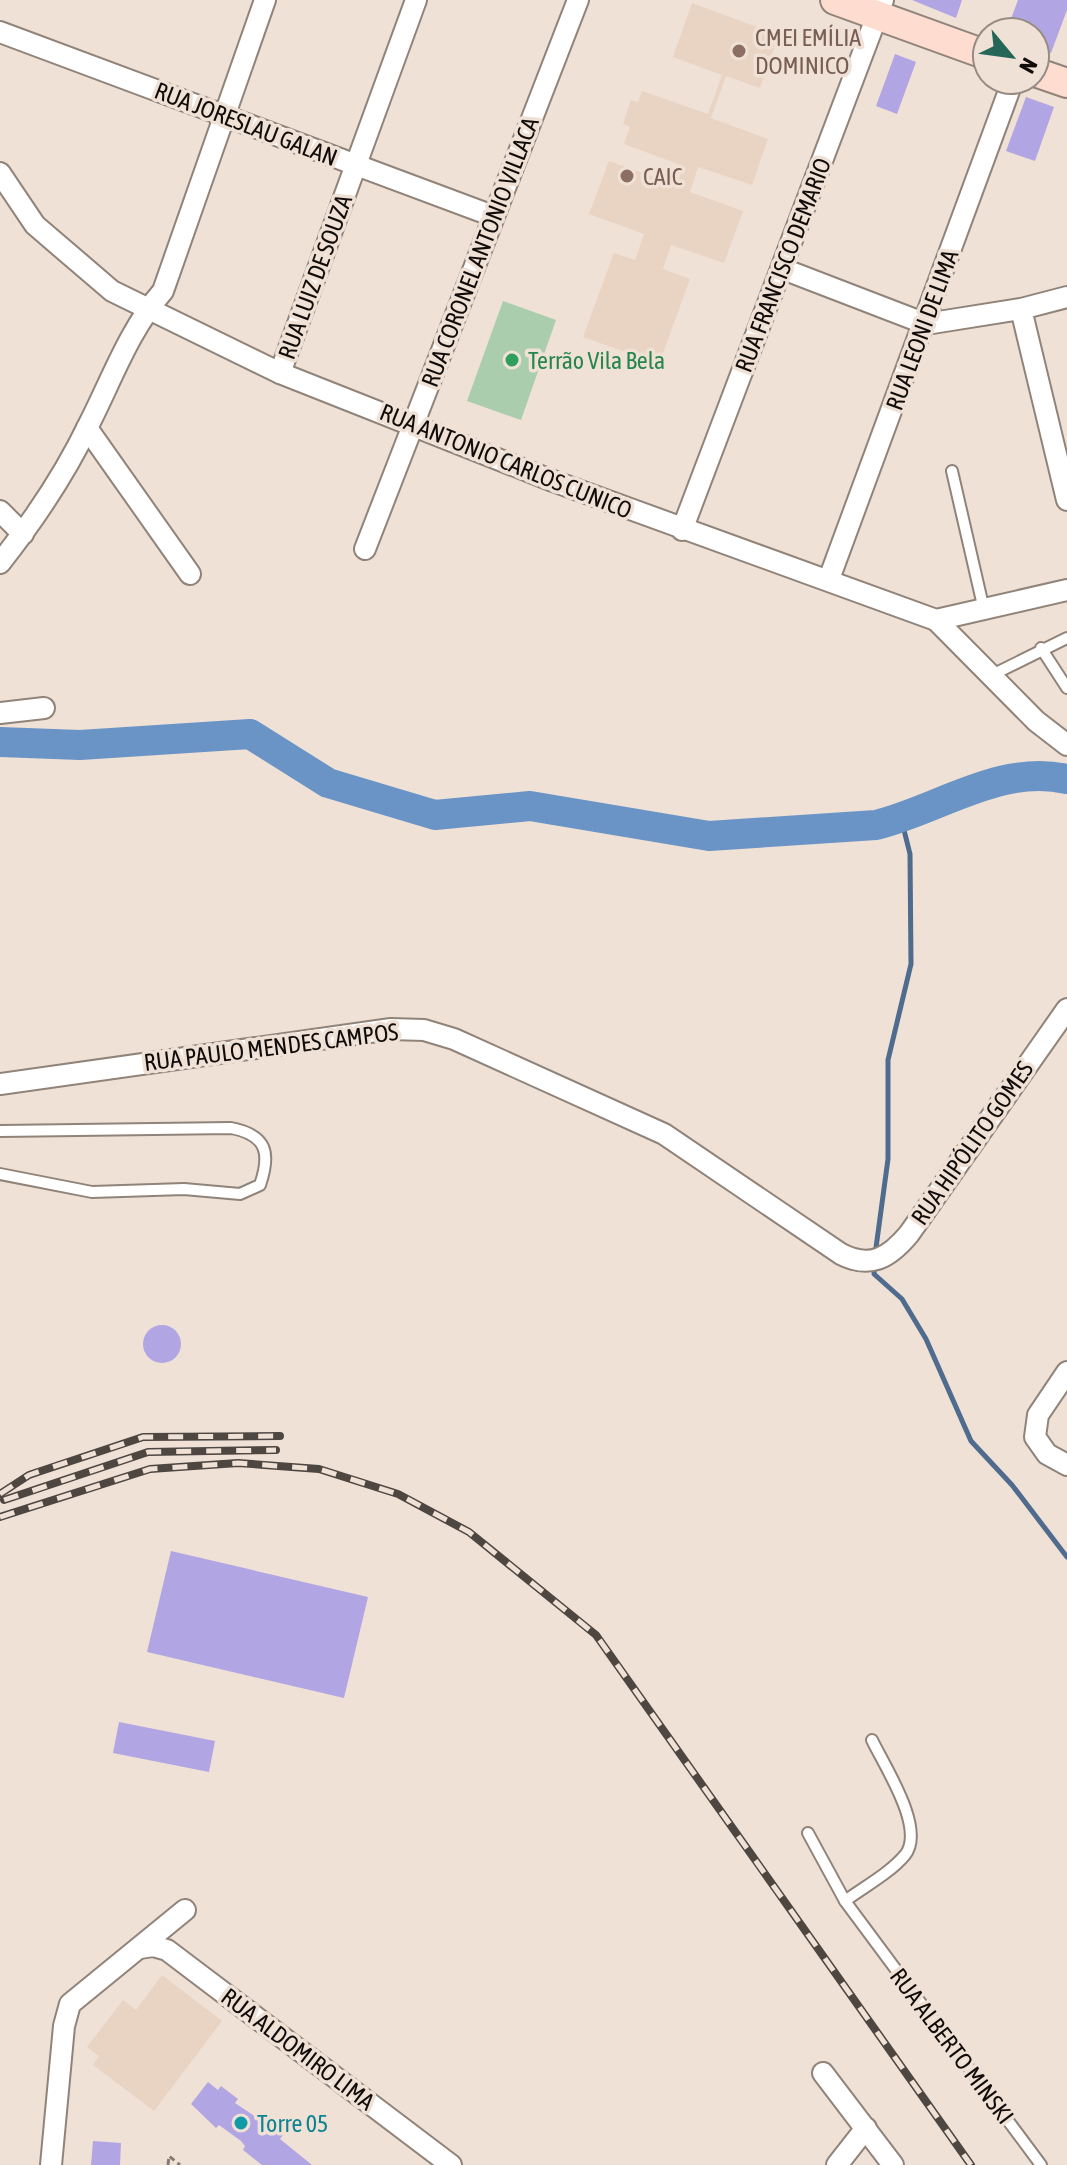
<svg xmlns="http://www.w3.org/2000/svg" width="1067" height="2165" font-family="'Asap Condensed',sans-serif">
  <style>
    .built { fill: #e9d3c3 }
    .green { fill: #aacdae }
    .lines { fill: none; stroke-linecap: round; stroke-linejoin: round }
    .stream { stroke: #4f6b8d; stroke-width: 5 }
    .river { stroke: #6a94c5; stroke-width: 30 }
    .building { fill: #b1a6e3 }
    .lane-casing { stroke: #908379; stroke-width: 14 }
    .street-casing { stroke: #908379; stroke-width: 24 }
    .secondary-casing { stroke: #908379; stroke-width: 32 }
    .path { stroke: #867b74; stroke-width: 3; stroke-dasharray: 6 4; stroke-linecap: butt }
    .lane { stroke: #fff; stroke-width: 10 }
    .street { stroke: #fff; stroke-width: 20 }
    .secondary { stroke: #fedcd0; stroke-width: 28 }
    .rail-casing { stroke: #4e4641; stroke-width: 8 }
    .rail { stroke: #f0e1d6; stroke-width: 5; stroke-dasharray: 15; stroke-linecap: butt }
    .education-dot { fill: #8d6e63; stroke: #f0e1d6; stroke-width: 3 }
    .leisure-dot { fill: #2e9e5b; stroke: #f0e1d6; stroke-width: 3 }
    .culture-dot { fill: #0f9aa8; stroke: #f0e1d6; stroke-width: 3 }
    .labels { text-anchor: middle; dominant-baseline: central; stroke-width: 7; stroke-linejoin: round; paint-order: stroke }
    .education-label { font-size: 24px; fill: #785e54; stroke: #f0e1d6; text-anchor: start }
    .street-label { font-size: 24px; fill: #110c09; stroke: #f0e1d6 }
    .leisure-label { font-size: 24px; fill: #27864d; stroke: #f0e1d6; text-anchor: start }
    .culture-label { font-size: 24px; fill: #0d838f; stroke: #f0e1d6; text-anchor: start }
  </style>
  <rect width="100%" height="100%" fill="#f0e1d6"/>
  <g class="built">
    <path d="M692,3L779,35L760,88L726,76L711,118L768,139L752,185L698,167L690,192L743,211L724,263L671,245L663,269L690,279L659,364L583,337L614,253L635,260L644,234L589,214L609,161L677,185L683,166L624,144L630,127L623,124L631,100L638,102L642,91L708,114L722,75L673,57Z"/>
    <path d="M162,1975L222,2021L154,2111L93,2065L99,2056L87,2047L123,2000L136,2010Z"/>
  </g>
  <path class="green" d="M503,301L556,320L521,420L467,401Z"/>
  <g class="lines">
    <g class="stream">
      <path d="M875,1255L888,1159V1060L911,964L910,854L901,818"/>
      <path d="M875,1265L874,1274L902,1299L926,1339L971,1441L1012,1485L1067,1557"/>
    </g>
    <path class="river" d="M0,742L80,745L250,734L328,783L435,815L530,806L709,836L876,825C940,809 999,764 1067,779"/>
  </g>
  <g class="building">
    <path d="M912,0H962L956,18Z"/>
    <path d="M1018,0H1067V10L1051,53L1035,47V32H1006Z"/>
    <path d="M895,54L916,62L897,114L876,106Z"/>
    <path d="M1026,97L1054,107L1035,161L1006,151Z"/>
    <circle cx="162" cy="1344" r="19"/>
    <path d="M171,1551L368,1597L344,1698L147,1652Z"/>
    <path d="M119,1722L215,1741L209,1772L113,1753Z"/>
    <path d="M208,2082L218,2090L221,2086L238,2099L235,2103L283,2135L280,2139L312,2165H262L243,2150L245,2146L241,2141L219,2125L216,2128L191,2104Z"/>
    <path d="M93,2141L121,2143L120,2165H91Z"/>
  </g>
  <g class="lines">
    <defs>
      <g id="lane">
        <path d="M952,471L984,610"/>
        <path d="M1041,648L1067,688"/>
        <path d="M990,676L1067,638"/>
        <path d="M0,1131L231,1128C267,1135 271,1153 260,1185L240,1194L184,1189L92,1192L0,1174"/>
        <path d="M872,1740C885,1767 926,1829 905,1855C890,1873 864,1887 845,1901L1041,2165"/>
        <path d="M808,1833L845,1901"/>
      </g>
      <g id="street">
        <path d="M0,32L493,216"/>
        <path d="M0,173L35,225L112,291L280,373L553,481L936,620L1067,590"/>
        <path d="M783,269L926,324L1021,309L1067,297"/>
        <path d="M1021,309L1067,500"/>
        <path d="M280,373L416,0"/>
        <path d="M87,428L190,574"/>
        <path d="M0,511L23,534"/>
        <path d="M682,530L883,0"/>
        <path d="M365,549L578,0"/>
        <path d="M0,563C34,520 65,474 89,424C112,379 129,330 163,291L265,0"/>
        <path d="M829,579L1013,80"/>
        <path d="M936,620L1036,721L1067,745"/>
        <path d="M0,713L44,708"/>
        <path d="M0,1084L391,1029L424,1030L454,1039L664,1134L841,1254C870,1269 889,1258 909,1234L1067,1009"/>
        <path d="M1067,1372L1038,1415L1035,1437L1047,1454L1067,1465"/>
        <path d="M140,1948L153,1946L167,1950L451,2165"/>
        <path d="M823,2073L893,2165"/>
        <path d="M51,2165L64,2026L70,2004L185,1910"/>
        <path d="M837,2165L866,2128"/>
      </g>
      <g id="secondary">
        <path d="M835,0L987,55"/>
        <path d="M1035,72L1067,83"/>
      </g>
    </defs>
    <use href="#lane" class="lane-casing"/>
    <use href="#street" class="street-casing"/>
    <use href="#secondary" class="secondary-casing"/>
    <path class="path" d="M168,2165L169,2156L180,2165"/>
    <use href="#lane" class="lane"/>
    <use href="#street" class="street"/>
    <use href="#secondary" class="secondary"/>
    <defs>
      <g id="rail">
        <path d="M0,1494L29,1475L143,1437L280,1436"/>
        <path d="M4,1500L148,1452L276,1450"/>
        <path d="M0,1517L150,1469L238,1463L319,1469L398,1494L469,1532L596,1635L971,2165"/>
      </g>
    </defs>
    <use href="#rail" class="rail-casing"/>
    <use href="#rail" class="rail"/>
  </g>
  <g class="education-dot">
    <circle cx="739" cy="51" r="8"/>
    <circle cx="627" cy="176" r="8"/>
  </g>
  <circle class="leisure-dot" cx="512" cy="360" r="8"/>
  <circle class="culture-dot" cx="241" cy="2123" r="8"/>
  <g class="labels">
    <g class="education-label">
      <text x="755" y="37">CMEI EMÍLIA<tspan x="755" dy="28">DOMINICO</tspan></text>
      <text x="643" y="176">CAIC</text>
    </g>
    <g class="street-label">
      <text transform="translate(246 124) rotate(21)">RUA JORESLAU GALAN</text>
      <text transform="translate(480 252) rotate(-69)">RUA CORONEL ANTONIO VILLACA</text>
      <text transform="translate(783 265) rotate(-69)">RUA FRANCISCO DEMARIO</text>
      <text transform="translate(315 277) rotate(-70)">RUA LUIZ DE SOUZA</text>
      <text transform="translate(922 330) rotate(-70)">RUA LEONI DE LIMA</text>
      <text transform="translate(506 461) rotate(22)">RUA ANTONIO CARLOS CUNICO</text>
      <text transform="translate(271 1047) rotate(-7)">RUA PAULO MENDES CAMPOS</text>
      <text transform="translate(972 1143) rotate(-55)">RUA HIPÓLITO GOMES</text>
      <text transform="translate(952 2046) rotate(53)">RUA ALBERTO MINSKI</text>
      <text transform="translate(298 2049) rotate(37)">RUA ALDOMIRO LIMA</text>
    </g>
    <g class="leisure-label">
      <text x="528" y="360">Terrão Vila Bela</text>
    </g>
    <g class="culture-label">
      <text x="257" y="2123">Torre 05</text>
    </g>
  </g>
  <g transform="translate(1011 56) rotate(119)"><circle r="38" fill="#f0e1d6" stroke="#978c84" stroke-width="2"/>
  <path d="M0-6L14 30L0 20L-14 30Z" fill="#246758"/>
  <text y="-12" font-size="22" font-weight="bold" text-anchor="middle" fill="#110c09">N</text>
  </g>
</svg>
